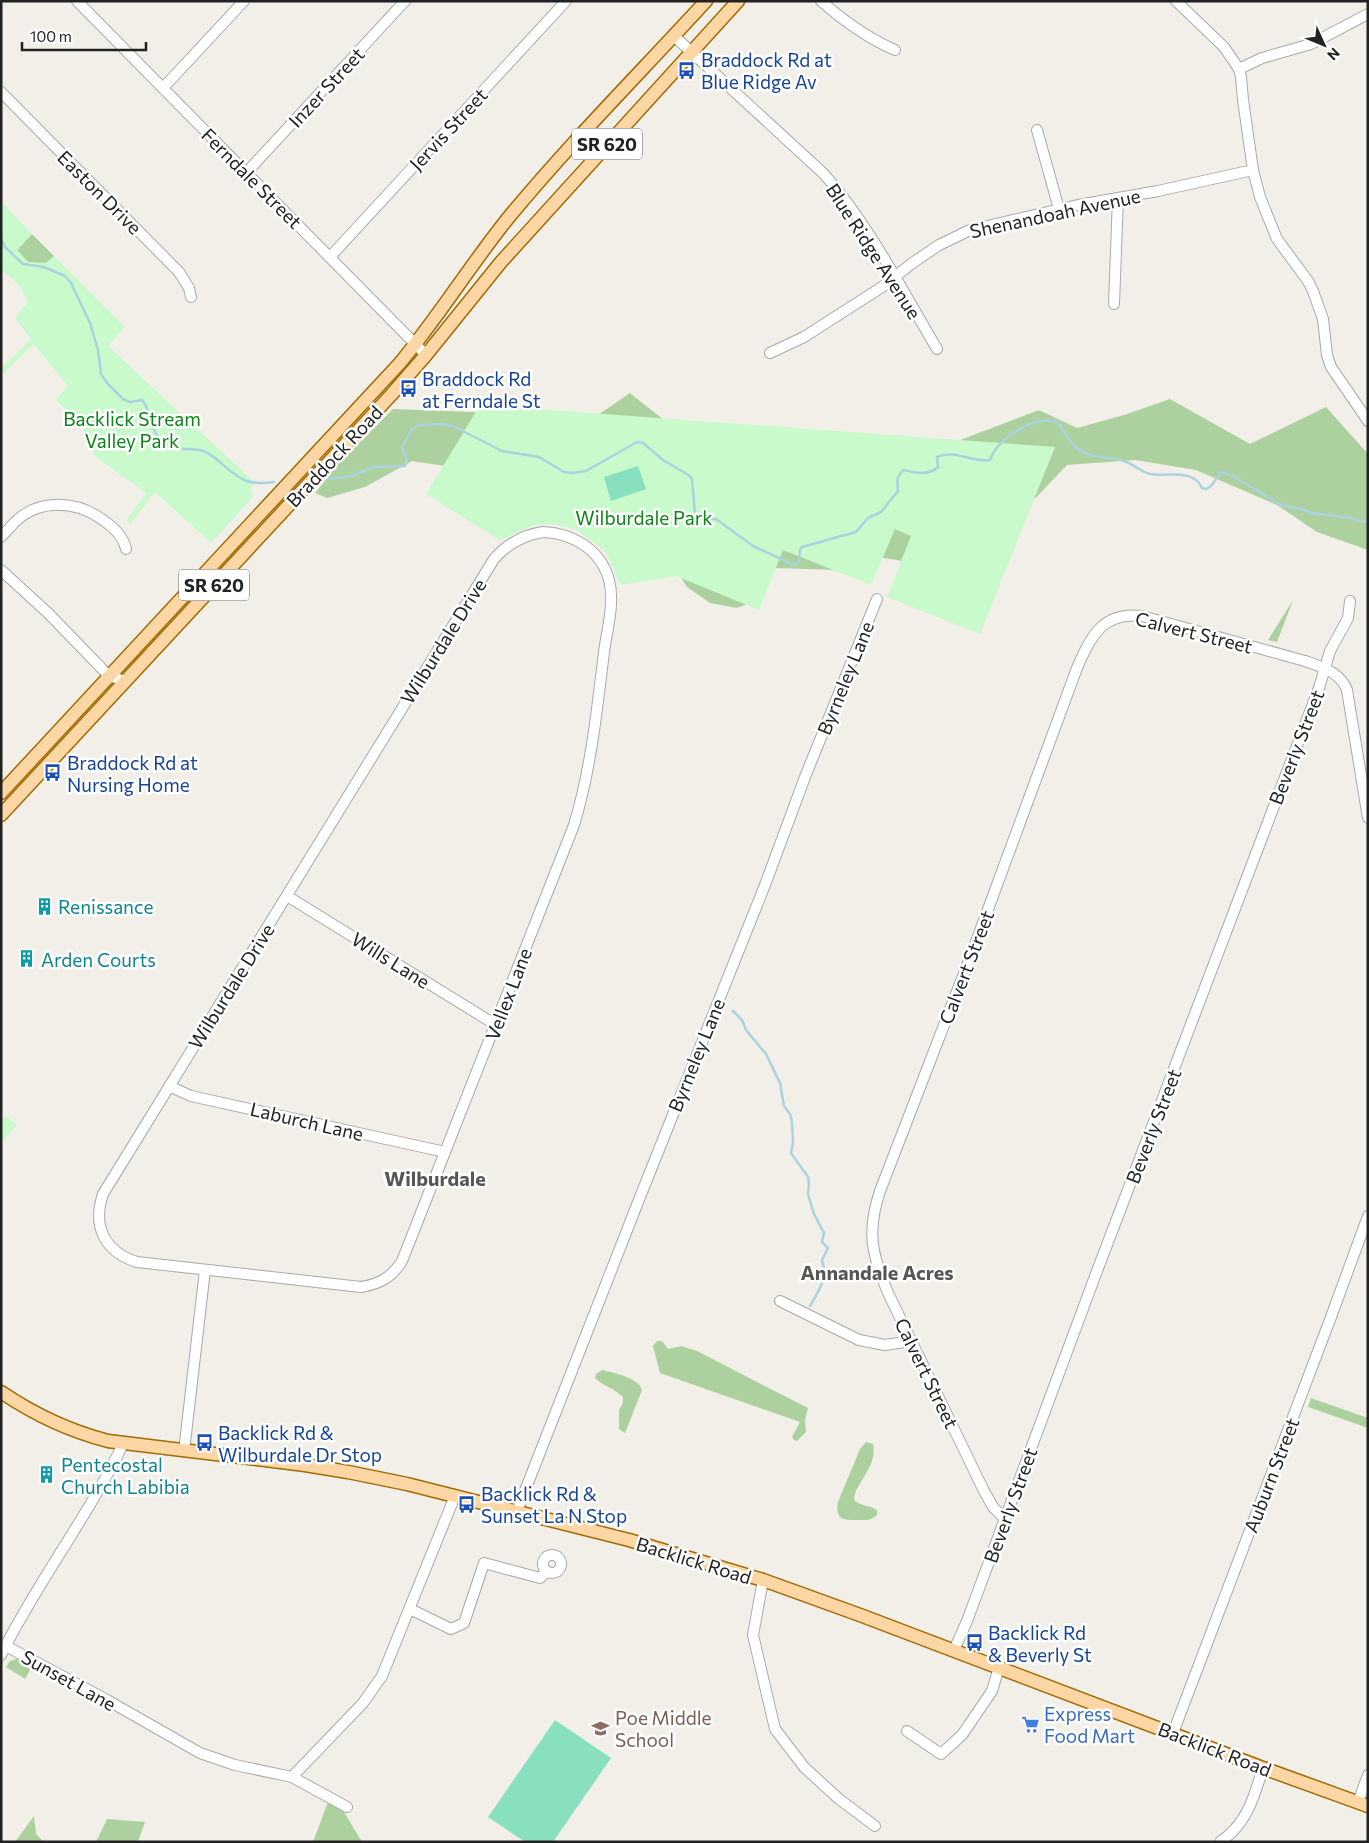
<svg xmlns="http://www.w3.org/2000/svg" width="1369" height="1843" font-family="Commissioner,sans-serif">
  <style>
    .forest { fill: #add19e }
    .park { fill: #c8facc }
    .pitch { fill: #88e0be }
    .lines { fill: none; stroke-linecap: round; stroke-linejoin: round }
    .stream { stroke: #aad3df; stroke-width: 2.5 }
    .minor-casing { stroke: #a9a9a9; stroke-width: 12 }
    .major-casing { stroke: #a06b00; stroke-width: 15 }
    .minor { stroke: #fff; stroke-width: 10 }
    .major { stroke: #fcd6a4; stroke-width: 12 }
    .labels { text-anchor: middle; dominant-baseline: central; stroke-width: 5; stroke-linejoin: round; paint-order: stroke }
    .shield { fill: #fff; stroke: #646464; stroke-width: 1 }
    .shield-label { font-size: 18px; font-weight: bold; fill: #222 }
    .transit-label { font-size: 19px; fill: #164399; stroke: #fff; text-anchor: start }
    .street-label { font-size: 19px; fill: #222; stroke: #fff }
    .park-label { font-size: 19px; fill: #0c8416; stroke: #fff }
    .culture-label { font-size: 19px; fill: #0d838f; stroke: #fff; text-anchor: start }
    .shop-label { font-size: 19px; fill: #366cbe; stroke: #fff; text-anchor: start }
    .education-label { font-size: 19px; fill: #785e54; stroke: #fff; text-anchor: start }
    .neighbourhood-label { font-size: 20px; font-weight: bold; fill: #555; stroke: #fff }
  </style>
  <rect width="100%" height="100%" fill="#f2efe9"/>
  <g class="forest">
    <path d="M32,234L54,256L47,264L28,262L17,250Z"/>
    <path d="M630,393L698,447L916,457L1039,410L1077,428L1124,415L1170,399L1250,444L1326,407L1368,454V550L1317,532L1277,505L1196,470L1135,460L1067,465L1024,510L908,562L872,556L838,570L774,568L761,599L737,608L710,603L687,587L671,561L497,474L412,461L365,487L327,498L315,493L339,463L393,409L474,412L564,431L576,430Z"/>
    <path d="M1293,600L1277,642L1268,640Z"/>
    <path d="M657,1341H662L668,1349L681,1346L697,1351L808,1408L805,1420L806,1432L797,1441L794,1440L792,1437L800,1422L660,1373L653,1346Z"/>
    <path d="M602,1370C614,1373 638,1377 642,1390L625,1433L619,1429V1410L623,1403V1397C615,1389 603,1386 595,1378L596,1374Z"/>
    <path d="M1311,1398L1368,1418V1428L1308,1407Z"/>
    <path d="M866,1442L873,1444C878,1467 855,1482 854,1500C862,1507 870,1505 877,1510V1515C870,1521 867,1520 858,1520C843,1520 835,1520 838,1502L860,1449Z"/>
    <path d="M19,1658L33,1665L25,1679L6,1667L10,1661Z"/>
    <path d="M328,1802L344,1812L362,1842H313Z"/>
    <path d="M34,1816L36,1834L44,1842H15Z"/>
    <path d="M107,1819L145,1822L138,1842H96Z"/>
  </g>
  <g class="park">
    <path d="M1,201L32,234L17,250L28,262L46,263L54,256L125,327L108,346L255,483L251,487L253,497L211,543L155,492L130,524L126,521L146,493L96,457L81,425L56,400L68,386L34,344L1,375V369L31,339L15,318L28,302L20,286L1,269Z"/>
    <path d="M480,405L1055,447L980,634L887,597L911,536L895,529L871,585L783,550L759,610L676,576L621,585L605,551L575,529L553,524L534,525L500,540L426,494Z"/>
    <path d="M6,1116L17,1125L1,1144V1121Z"/>
  </g>
  <g class="pitch">
    <path d="M638,466L646,489L611,501L604,477Z"/>
    <path d="M555,1720L611,1758L553,1842H525L488,1817Z"/>
  </g>
  <g class="lines">
    <g class="stream">
      <path d="M1,239L5,247L23,264L44,267L65,276L71,283L90,323L98,350L101,374L108,384L123,399L130,402L142,400C152,411 149,427 159,438C176,456 186,445 203,451C220,457 229,475 247,481C255,484 266,483 274,482"/>
      <path d="M328,479L352,476L373,467L405,466L407,461L402,447L412,429L420,425L442,424L453,426L502,451L539,457L564,472L572,473L586,471L637,442L643,443L663,460L690,476L692,479L695,513L703,519H716L753,546L794,565L799,562L800,550L802,547L856,532L868,518L881,512L898,491C897,481 896,476 904,470C916,473 929,476 938,467L937,457C954,449 973,463 990,460C997,438 1036,414 1058,422C1064,432 1069,442 1078,449C1091,459 1112,456 1126,462C1135,465 1141,472 1150,474C1166,477 1194,468 1202,488L1206,489L1211,486L1221,472L1233,476L1281,505L1302,509L1311,513L1350,518L1368,523"/>
      <path d="M733,1011L742,1020L746,1030L766,1054L780,1083L784,1106L790,1114L792,1122L793,1142L791,1153L808,1177L809,1184L808,1194L814,1214L824,1233L822,1242L828,1248L822,1260C828,1278 819,1290 810,1306"/>
    </g>
    <defs>
      <g id="minor">
        <path d="M77,1L426,355"/>
        <path d="M821,1C845,22 867,38 895,50"/>
        <path d="M1176,1L1224,47L1239,69L1241,77L1243,100L1253,170L1260,197L1277,239L1308,281L1313,291L1323,319L1327,355L1331,367L1368,421"/>
        <path d="M674,36L824,174C869,225 902,290 937,349"/>
        <path d="M1239,69L1262,58L1311,44L1368,14"/>
        <path d="M163,88L244,1"/>
        <path d="M1,92L179,272L189,288L191,297"/>
        <path d="M1037,130L1059,209"/>
        <path d="M246,173L405,1"/>
        <path d="M330,257L566,1"/>
        <path d="M1114,304L1118,198"/>
        <path d="M770,353L804,337L882,287L911,264L939,245L970,230L1078,205L1158,191L1253,170"/>
        <path d="M543,532C573,533 601,550 609,580C615,603 607,629 604,652C597,710 591,769 574,825L402,1261C392,1277 380,1284 361,1287L137,1262C105,1252 92,1227 103,1194L494,559C508,543 523,535 543,532Z"/>
        <path d="M1,537C7,531 12,525 17,520C41,499 75,501 100,518C112,526 123,535 126,549"/>
        <path d="M1,570L48,613L109,676L125,681"/>
        <path d="M287,896L496,1025"/>
        <path d="M169,1086L191,1096L445,1152"/>
        <path d="M780,1301L859,1340L885,1345L911,1341"/>
        <path d="M184,1451L205,1270"/>
        <path d="M517,1511L642,1192L765,885L805,777L877,599"/>
        <path d="M1005,1519L993,1507L984,1491L889,1295C872,1255 866,1233 880,1191L973,950L1077,668C1091,636 1103,611 1142,616L1305,661C1322,667 1340,672 1347,690L1368,818"/>
        <circle cx="552" cy="1564" r="9"/>
        <path d="M763,1580L753,1635L775,1729L804,1767L839,1799L875,1826"/>
        <path d="M410,1609L451,1629L464,1623L484,1563L540,1578L547,1571"/>
        <path d="M6,1646L107,1700L200,1753L235,1765L292,1777L363,1703L382,1676L455,1496"/>
        <path d="M954,1650L967,1621L1097,1271L1319,688L1330,651L1348,618L1350,601"/>
        <path d="M1,1655C37,1582 88,1517 123,1444"/>
        <path d="M907,1731L941,1754L962,1735L992,1691L999,1667"/>
        <path d="M1173,1733L1331,1317L1368,1216"/>
        <path d="M292,1777L347,1807"/>
        <path d="M1358,1802L1368,1775"/>
        <path d="M1220,1842C1247,1824 1254,1797 1263,1768"/>
      </g>
      <g id="major">
        <path d="M1,793L400,363C439,316 471,264 509,217C571,142 640,73 706,1"/>
        <path d="M1,815L391,395L426,355L501,262L738,1"/>
        <path d="M1,1392C35,1415 69,1431 108,1441L305,1465L348,1472L407,1484L629,1540L763,1580L860,1615L1263,1768L1368,1806"/>
      </g>
    </defs>
    <use href="#minor" class="minor-casing"/>
    <use href="#major" class="major-casing"/>
    <use href="#minor" class="minor"/>
    <use href="#major" class="major"/>
  </g>
  <defs>
    <symbol id="bus-bare" viewBox="-9 -9 18 18"><path d="M-5-6H5V4H4V6H2V4H-2V6H-4V4H-5ZM-3.5-4V0h7V-4ZM-3.5 1.2v1.5H-2V1.2ZM2 1.2v1.5H3.5V1.2Z" fill="#1a4fb4" stroke="#fff" stroke-width="2.5" paint-order="stroke"/></symbol>
    <symbol id="building-bare" viewBox="-9 -9 18 18"><path d="M-4-6H4V6H1V3H-1V6H-4ZM-2.5-4.3h1.7v1.8h-1.7ZM.8-4.3h1.7v1.8H.8ZM-2.5-1h1.7V.8h-1.7ZM.8-1h1.7V.8H.8Z" fill="#0f9aa8" stroke="#fff" stroke-width="2.5" paint-order="stroke"/></symbol>
    <symbol id="supermarket-bare" viewBox="-9 -9 18 18"><path d="M-6-5.5h2.5l.6 2H6L4.5 2H-2.5L-4.4-4H-6ZM-1.5 3.2a1.3 1.3 0 1 0 .1 0ZM3 3.2a1.3 1.3 0 1 0 .1 0Z" fill="#3f7fe0" stroke="#fff" stroke-width="2.5" paint-order="stroke"/></symbol>
    <symbol id="school-bare" viewBox="-9 -9 18 18"><path d="M0-5L7-2L0 1L-7-2ZM-4 1L0 2.5L4 1V4Q0 6-4 4Z" fill="#8d6e63" stroke="#fff" stroke-width="2.5" paint-order="stroke"/></symbol>
  </defs>
  <g fill-rule="evenodd">
    <use href="#bus-bare" x="674" y="58" width="25" height="25"/>
    <use href="#bus-bare" x="396" y="376" width="25" height="25"/>
    <use href="#bus-bare" x="40" y="760" width="25" height="25"/>
    <use href="#building-bare" x="32" y="894" width="25" height="25"/>
    <use href="#building-bare" x="14" y="946" width="25" height="25"/>
    <use href="#bus-bare" x="192" y="1430" width="25" height="25"/>
    <use href="#building-bare" x="34" y="1462" width="25" height="25"/>
    <use href="#bus-bare" x="454" y="1492" width="25" height="25"/>
    <use href="#bus-bare" x="962" y="1630" width="25" height="25"/>
    <use href="#supermarket-bare" x="1018" y="1712" width="25" height="25"/>
    <use href="#school-bare" x="588" y="1716" width="25" height="25"/>
  </g>
  <g class="labels">
    <g class="shield">
      <rect x="572" y="128.5" width="70" height="31" rx="4"/>
      <rect x="179" y="569.5" width="70" height="31" rx="4"/>
    </g>
    <g class="shield-label">
      <text x="607" y="144">SR 620</text>
      <text x="214" y="585">SR 620</text>
    </g>
    <g class="transit-label">
      <text x="701" y="59">Braddock Rd at<tspan x="701" dy="22">Blue Ridge Av</tspan></text>
      <text x="422" y="378">Braddock Rd<tspan x="422" dy="22">at Ferndale St</tspan></text>
      <text x="67" y="762">Braddock Rd at<tspan x="67" dy="22">Nursing Home</tspan></text>
      <text x="218" y="1432">Backlick Rd &amp;<tspan x="218" dy="22">Wilburdale Dr Stop</tspan></text>
      <text x="481" y="1493">Backlick Rd &amp;<tspan x="481" dy="22">Sunset La N Stop</tspan></text>
      <text x="988" y="1632">Backlick Rd<tspan x="988" dy="22">&amp; Beverly St</tspan></text>
    </g>
    <g class="street-label">
      <text transform="translate(326 87) rotate(-47)">Inzer Street</text>
      <text transform="translate(448 129) rotate(-47)">Jervis Street</text>
      <text transform="translate(252 178) rotate(45)">Ferndale Street</text>
      <text transform="translate(100 192) rotate(45)">Easton Drive</text>
      <text transform="translate(1055 213) rotate(-12)">Shenandoah Avenue</text>
      <text transform="translate(874 251) rotate(57)">Blue Ridge Avenue</text>
      <text transform="translate(334 456) rotate(-47)">Braddock Road</text>
      <text transform="translate(1194 632) rotate(14)">Calvert Street</text>
      <text transform="translate(443 641) rotate(-58)">Wilburdale Drive</text>
      <text transform="translate(845 678) rotate(-68)">Byrneley Lane</text>
      <text transform="translate(1296 747) rotate(-69)">Beverly Street</text>
      <text transform="translate(391 960) rotate(32)">Wills Lane</text>
      <text transform="translate(966 967) rotate(-69)">Calvert Street</text>
      <text transform="translate(231 986) rotate(-58)">Wilburdale Drive</text>
      <text transform="translate(508 994) rotate(-69)">Vellex Lane</text>
      <text transform="translate(696 1055) rotate(-68)">Byrneley Lane</text>
      <text transform="translate(307 1121) rotate(13)">Laburch Lane</text>
      <text transform="translate(1153 1126) rotate(-69)">Beverly Street</text>
      <text transform="translate(927 1373) rotate(64)">Calvert Street</text>
      <text transform="translate(1271 1475) rotate(-69)">Auburn Street</text>
      <text transform="translate(1010 1505) rotate(-70)">Beverly Street</text>
      <text transform="translate(694 1560) rotate(17)">Backlick Road</text>
      <text transform="translate(69 1680) rotate(29)">Sunset Lane</text>
      <text transform="translate(1215 1749) rotate(21)">Backlick Road</text>
    </g>
    <g class="park-label">
      <text x="132" y="418">Backlick Stream<tspan x="132" dy="22">Valley Park</tspan></text>
      <text x="644" y="517">Wilburdale Park</text>
    </g>
    <g class="culture-label">
      <text x="58" y="906">Renissance</text>
      <text x="41" y="959">Arden Courts</text>
      <text x="61" y="1464">Pentecostal<tspan x="61" dy="22">Church Labibia</tspan></text>
    </g>
    <g class="shop-label">
      <text x="1044" y="1713">Express<tspan x="1044" dy="22">Food Mart</tspan></text>
    </g>
    <g class="education-label">
      <text x="615" y="1717">Poe Middle<tspan x="615" dy="22">School</tspan></text>
    </g>
    <g class="neighbourhood-label">
      <text x="435" y="1178">Wilburdale</text>
      <text x="877" y="1272">Annandale Acres</text>
    </g>
  </g>
  <rect width="1369" height="1843" fill="none" stroke="#222222" stroke-width="5"/>
  <g transform="translate(1324 45) rotate(134)" stroke="#ffffff" stroke-width="4" paint-order="stroke">
  <path d="M0-4L9 19L0 12L-9 19Z" fill="#222222"/>
  <text y="-8" font-size="14" font-weight="bold" text-anchor="middle" fill="#222222">N</text>
  </g>
  <path d="M22 42v8h124v-8" fill="none" stroke="#222222" stroke-width="2.5"/>
  <text x="30" y="42" font-size="15" fill="#222222" stroke="#ffffff" stroke-width="4" paint-order="stroke">100 m</text>
</svg>
